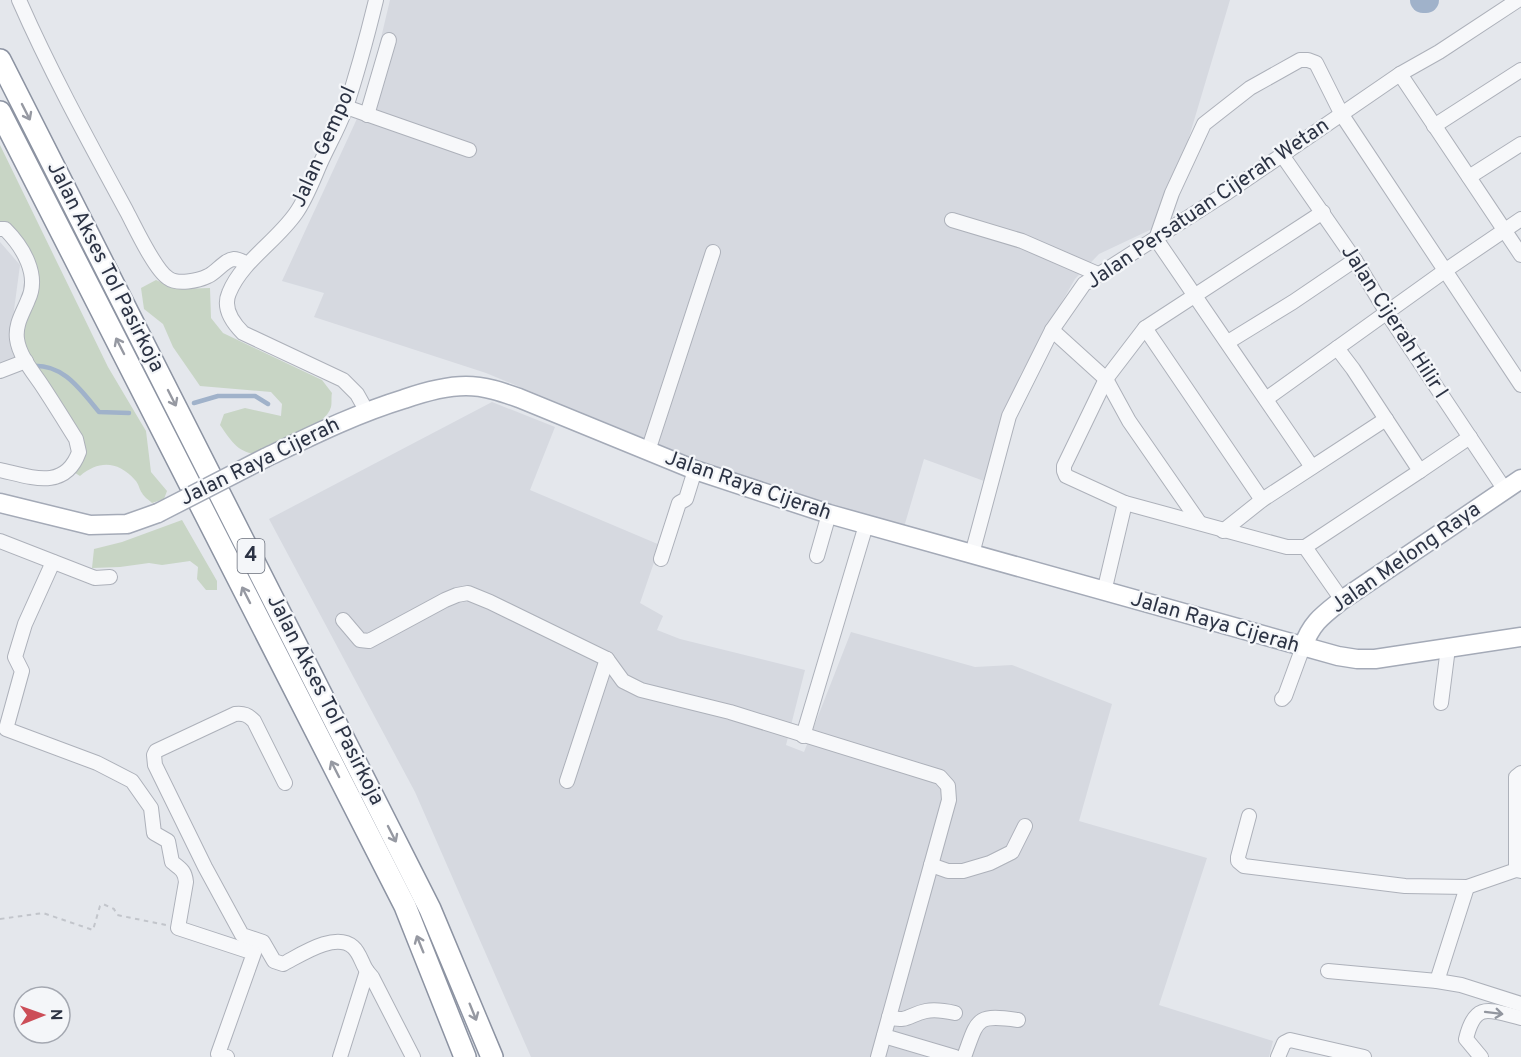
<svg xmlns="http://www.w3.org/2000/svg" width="1521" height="1057" font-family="Overpass,sans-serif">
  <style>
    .built { fill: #d6d9e0 }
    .green { fill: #c8d5c5 }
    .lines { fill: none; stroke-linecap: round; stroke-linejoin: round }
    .stream { stroke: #a0b2ca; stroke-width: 4.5 }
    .river { stroke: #a0b2ca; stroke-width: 26 }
    .minor-casing { stroke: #adb1ba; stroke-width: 16 }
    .major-casing { stroke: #a4aab7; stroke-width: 21 }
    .highway-casing { stroke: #8c93a2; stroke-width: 24 }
    .path { stroke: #c2c5cb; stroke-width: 2; stroke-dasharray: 4.5 4.5; stroke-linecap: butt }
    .minor { stroke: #f7f8fa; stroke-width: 14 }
    .major { stroke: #fff; stroke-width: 18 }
    .highway { stroke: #fff; stroke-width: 21 }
    .major-bridge-casing { stroke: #a4aab7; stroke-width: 21; stroke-linecap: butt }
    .major-bridge { stroke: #fff; stroke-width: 18 }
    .oneway { stroke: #9699a2 }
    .oneway2 { stroke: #92969f }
    .labels { text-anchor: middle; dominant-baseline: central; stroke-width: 4.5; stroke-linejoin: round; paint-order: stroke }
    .shield { fill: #f4f6f9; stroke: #686e7a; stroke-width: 1.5 }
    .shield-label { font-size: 20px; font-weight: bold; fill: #2c3344 }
    .street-label { font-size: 21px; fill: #2c3344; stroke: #f4f6f9 }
  </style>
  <rect width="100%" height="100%" fill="#e4e7ec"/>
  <g class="built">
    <path d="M390,0H1230L1184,154L1152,229L1099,254L1075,279L1020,375L984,481L924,459L904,527L765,488L486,373L314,317L324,293L282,281L367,97Z"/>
    <path d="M0,242L20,265L10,340L22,363L0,372Z"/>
    <path d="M492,402L555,427L530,490L660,545L640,603L663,616L657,630L680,639L805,670L786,745L804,752L851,632L975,667L1012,665L1112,704L1079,821L1207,858L1159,1005L1273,1041L1269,1057H531L415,792L269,519Z"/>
  </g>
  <g class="green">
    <path d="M0,145L108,367L140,421L146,431L151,472L167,491L164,499L152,503C149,500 144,497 142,493C139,489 139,484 135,480C118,461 99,460 80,476L64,466L75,450L15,339L29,286L16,231L0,225Z"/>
    <path d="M156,280L177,289L210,288L211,318L223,333L322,380L332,393C331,397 332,403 331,407C326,427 273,445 255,454C237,452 230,439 220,425L224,414L245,408L281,416L282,404L271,392L200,386L173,347L163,324L144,309L141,288Z"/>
    <path d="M182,520L217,581V590H206L197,579L198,567L190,561L162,565L149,563L120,567L92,568L94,549L122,542Z"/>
  </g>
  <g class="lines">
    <g class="stream">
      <path d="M30,366C63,363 80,389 99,412L129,413"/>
      <path d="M194,403L218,396H255L268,404"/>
    </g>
    <path class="river" d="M1423,0H1426"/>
    <defs>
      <g id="minor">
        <path d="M19,0C51,73 89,142 127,212C135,227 155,270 168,278C177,285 198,281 208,276C217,272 224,260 234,259C239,259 243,262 247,264"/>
        <path d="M1400,74L1521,255"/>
        <path d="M346,107L469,150"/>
        <path d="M367,115L389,40"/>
        <path d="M1434,126L1521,70"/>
        <path d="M1282,155L1355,260L1387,313L1505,490"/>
        <path d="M1469,177L1521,144"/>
        <path d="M952,220L1022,241L1098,274"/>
        <path d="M0,229H5C23,247 40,275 28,300C23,313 15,324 17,339C19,355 32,371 41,384C53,402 64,420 76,439L79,452C65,491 31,477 0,470"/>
        <path d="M1145,328L1262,500"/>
        <path d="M1052,330L1106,379L1129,421L1199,522"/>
        <path d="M1228,342L1293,302L1355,260"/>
        <path d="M1337,348L1353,369L1420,471L1305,547L1342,600"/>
        <path d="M0,371L26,361"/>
        <path d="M1266,399L1446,270L1521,219"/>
        <path d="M366,410L357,394L343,380L243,333C233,323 222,309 229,293C242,261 276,242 296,213C306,199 313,180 320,164C328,146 338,129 345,110C357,74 367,37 376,0"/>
        <path d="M648,451L713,252"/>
        <path d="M1312,467L1156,239L1172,193L1204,124L1250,88L1300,60H1308L1316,63L1342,115L1521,385"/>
        <path d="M1420,471L1470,437"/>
        <path d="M1223,531L1262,500L1386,419"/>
        <path d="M0,541L95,578L110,577"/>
        <path d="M1305,547H1287L1125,503L1066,476L1064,471V466L1106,379L1145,328L1323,212"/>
        <path d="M972,554L1009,416L1052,330L1084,284L1228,192L1400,74L1439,52L1518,0"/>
        <path d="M817,556L829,514"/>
        <path d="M661,559L679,503L686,499L695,470"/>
        <path d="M53,562L25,624L15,657L22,671L6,729L97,763L132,781L151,808L154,833L168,841L172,862C181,869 185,871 186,882L178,928L254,953L218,1054L227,1057"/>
        <path d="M1104,592L1125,503"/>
        <path d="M343,620L360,640L369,641L445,600L457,595L468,593L490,602L607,659L623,681L641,690L730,712L940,777L948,786L949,800L878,1057"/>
        <path d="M1282,699L1285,696L1303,647"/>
        <path d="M1441,703L1448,648"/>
        <path d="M803,736L866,525"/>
        <path d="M567,781L607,659"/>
        <path d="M285,783L254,721C248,715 244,713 235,714L156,751L154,755L155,765L205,867L242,935L263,942L274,961L283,964C299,956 335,931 353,947C360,953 362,964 367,971"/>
        <path d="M1249,816L1238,857V861L1244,866L1405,886L1467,887L1516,870L1521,871"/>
        <path d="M931,865L948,871H963L990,863L1012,852L1025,826"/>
        <path d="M1516,870V777L1521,773"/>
        <path d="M1328,971L1437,981L1461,985L1521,1004"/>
        <path d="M1437,981L1467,887"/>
        <path d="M889,1017C907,1023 910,1014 926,1011C936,1009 946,1011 955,1013"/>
        <path d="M884,1036L955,1057"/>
        <path d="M340,1057L367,971L372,977L413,1057"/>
        <path d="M964,1057C978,1019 975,1014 1018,1020"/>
        <path d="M1278,1057L1284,1043L1290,1040L1364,1057"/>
        <path d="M1481,1057L1466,1039C1475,1001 1489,1010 1521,1018"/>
      </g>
      <g id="major">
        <path d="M265,458C311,436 355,414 404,399C424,392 444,386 466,386C485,386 502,392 519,398L695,470L829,514L1338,656L1357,659H1375L1521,637"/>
        <path d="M0,503L90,525L127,524L158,513"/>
        <path d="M1303,647C1311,623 1323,615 1342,600L1521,479"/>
      </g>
      <g id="highway">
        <path d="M0,60L430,909L492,1057"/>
        <path d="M0,112L405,906L465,1057"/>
      </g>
    </defs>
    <use href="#minor" class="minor-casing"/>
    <use href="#major" class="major-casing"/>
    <use href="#highway" class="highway-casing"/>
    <path class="path" d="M0,919L43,913L93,930L100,906L103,904L114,909L117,915L166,925"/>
    <use href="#minor" class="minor"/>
    <use href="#major" class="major"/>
    <use href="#highway" class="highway"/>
    <defs>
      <path id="major-bridge" d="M158,513L265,458"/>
    </defs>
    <use href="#major-bridge" class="major-bridge-casing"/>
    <use href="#major-bridge" class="major-bridge"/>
  </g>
  <defs><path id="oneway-shaft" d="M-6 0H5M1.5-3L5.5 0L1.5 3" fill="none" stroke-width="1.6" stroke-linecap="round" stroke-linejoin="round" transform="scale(1.5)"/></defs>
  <g class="oneway">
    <use href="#oneway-shaft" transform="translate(26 112) rotate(63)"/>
    <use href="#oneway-shaft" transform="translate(120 346) rotate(-117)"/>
    <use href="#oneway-shaft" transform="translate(172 398) rotate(63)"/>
    <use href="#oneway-shaft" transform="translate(246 595) rotate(-117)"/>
    <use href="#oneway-shaft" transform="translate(335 769) rotate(-117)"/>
    <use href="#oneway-shaft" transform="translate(392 834) rotate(63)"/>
    <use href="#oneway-shaft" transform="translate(420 944) rotate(-112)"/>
    <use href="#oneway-shaft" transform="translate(473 1012) rotate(68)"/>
  </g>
  <use class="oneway2" href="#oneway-shaft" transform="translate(1494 1013) rotate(7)"/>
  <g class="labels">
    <rect class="shield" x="237.5" y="539" width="27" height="34" rx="4.5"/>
    <g class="shield-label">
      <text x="251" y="556">4</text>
    </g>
    <g class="street-label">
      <text transform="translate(324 147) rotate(-66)">Jalan Gempol</text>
      <text transform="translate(1208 204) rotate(-34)">Jalan Persatuan Cijerah Wetan</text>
      <text transform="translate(105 267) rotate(63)">Jalan Akses Tol Pasirkoja</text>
      <text transform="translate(1394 322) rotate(57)">Jalan Cijerah Hilir I</text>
      <text transform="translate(260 462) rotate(-26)">Jalan Raya Cijerah</text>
      <text transform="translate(748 486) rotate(19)">Jalan Raya Cijerah</text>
      <text transform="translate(1406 558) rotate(-35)">Jalan Melong Raya</text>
      <text transform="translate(1215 623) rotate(16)">Jalan Raya Cijerah</text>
      <text transform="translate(325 700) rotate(63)">Jalan Akses Tol Pasirkoja</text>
    </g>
  </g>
  <g transform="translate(42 1015) rotate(89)"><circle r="28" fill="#f4f6f9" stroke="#a4a8b1" stroke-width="1.5"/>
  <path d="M0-4.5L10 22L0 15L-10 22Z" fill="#cc4e58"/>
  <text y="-9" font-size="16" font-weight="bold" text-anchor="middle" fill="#2c3344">N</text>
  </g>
</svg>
